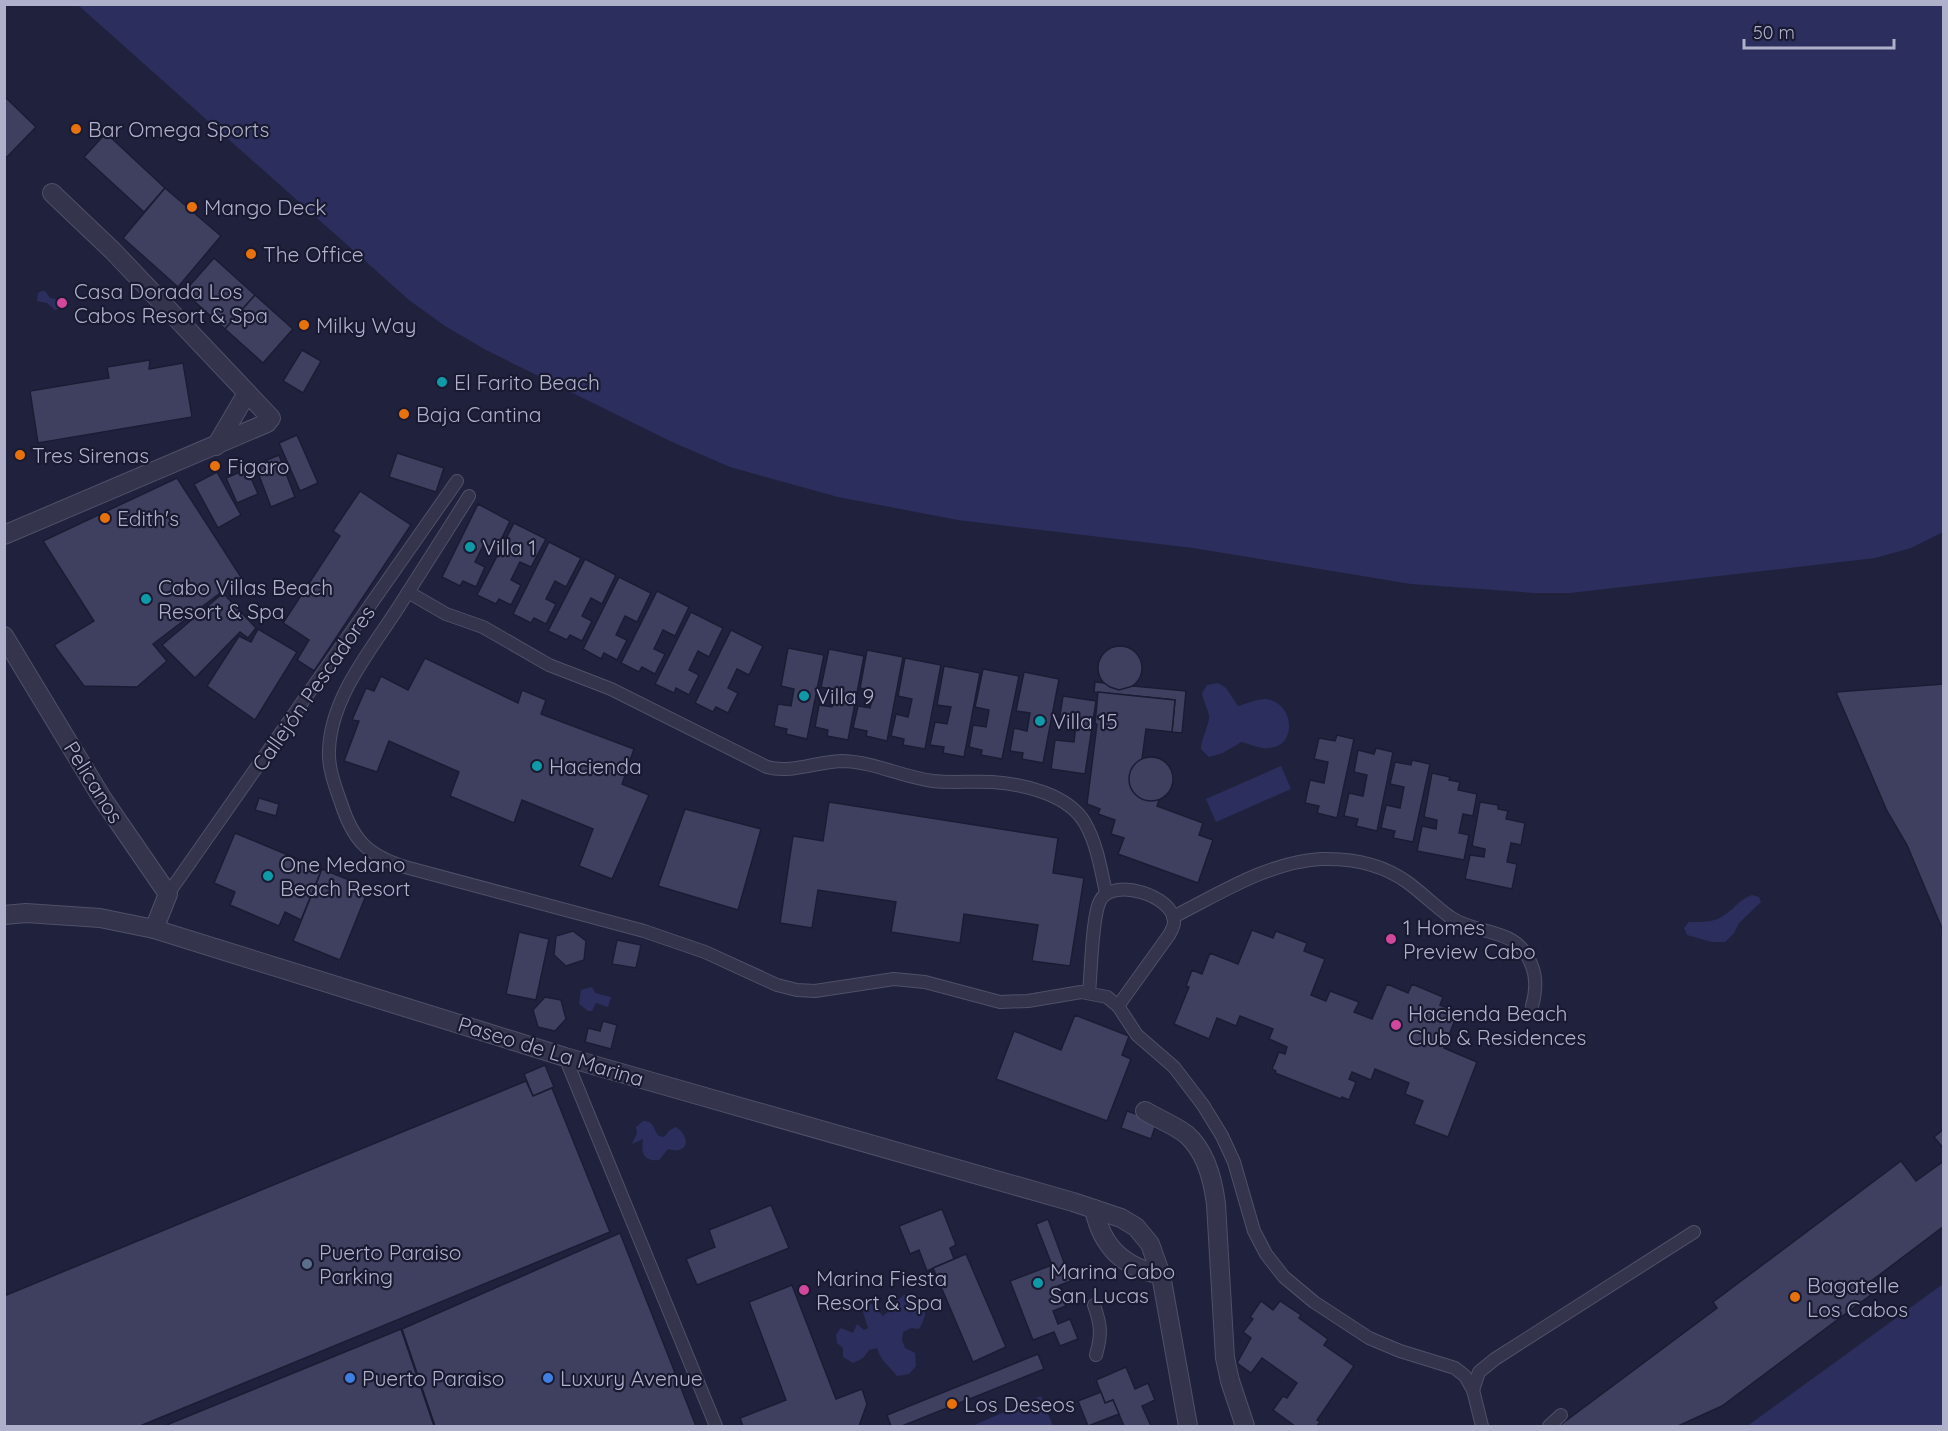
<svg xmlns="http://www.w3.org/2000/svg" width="1948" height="1431" font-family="Quicksand,sans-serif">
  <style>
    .water { fill: #2c2e5d }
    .building { fill: #3f405f; stroke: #1b1c34; stroke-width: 1.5 }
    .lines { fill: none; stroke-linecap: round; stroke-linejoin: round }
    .lane-casing { stroke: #4f5068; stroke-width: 14 }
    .street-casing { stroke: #4f5068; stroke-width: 20 }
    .lane { stroke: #34354d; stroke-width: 12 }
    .street { stroke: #34354d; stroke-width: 18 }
    .food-dot { fill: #e8710a; stroke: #191a32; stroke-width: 2 }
    .hotel-dot { fill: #d1479c; stroke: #191a32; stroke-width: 2 }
    .culture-dot { fill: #0f9aa8; stroke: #191a32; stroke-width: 2 }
    .service-dot { fill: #5c6f8a; stroke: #191a32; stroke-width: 2 }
    .shop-dot { fill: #3f7fe0; stroke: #191a32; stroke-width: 2 }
    .labels { text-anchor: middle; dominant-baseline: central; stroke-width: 4.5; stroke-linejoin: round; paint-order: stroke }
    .poi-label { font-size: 21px; fill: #afb0c9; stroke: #191a32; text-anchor: start }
    .street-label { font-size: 21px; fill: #afb0c9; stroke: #191a32 }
  </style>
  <rect width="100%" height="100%" fill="#20223d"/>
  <g class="water">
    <path d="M78,5H1943V532L1911,548L1875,558L1570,593H1535L1411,584L1193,548L958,520L838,497L730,467L670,441L486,350L445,326L409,300Z"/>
    <path d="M42,291H45L50,298L62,300L61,308L55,310L47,303L37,301L38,293Z"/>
    <path d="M1218,683L1226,688L1238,706C1246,704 1257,699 1265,699C1294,701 1299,747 1268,748C1260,749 1250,744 1241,742L1223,753L1209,757L1201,749C1201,739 1210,723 1209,716C1208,709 1203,701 1202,693L1207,685Z"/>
    <path d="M1281,766L1291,789L1216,822L1206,799Z"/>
    <path d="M1752,895L1759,897L1761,902L1739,923L1734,933L1725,942H1712L1687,935L1684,928L1689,922C1700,922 1713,923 1723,916C1735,909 1738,900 1752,895Z"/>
    <path d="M592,987L595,993L611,997L608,1007L596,1003L592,1011H588L579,1004L581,990Z"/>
    <path d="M643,1121C655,1121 653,1130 659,1136L664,1137L669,1131L675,1127C684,1130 692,1147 679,1150C675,1151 672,1150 668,1149L659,1160C643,1162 641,1152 643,1139L632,1144L637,1133L636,1127Z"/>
    <path d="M1943,1284V1426H1746L1750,1424Z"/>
    <path d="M916,1294C927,1307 928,1314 919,1329L911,1328L903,1332L902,1340L905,1348L915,1353L916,1366L909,1374L897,1376C888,1364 882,1363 877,1348L869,1350L863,1358L853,1363L843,1357V1348L837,1343L836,1334L841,1328L853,1333L857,1324L864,1330L868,1328L863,1312L865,1306L872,1304L883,1316L888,1312L889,1307L904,1295Z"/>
    <path d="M1041,1396L1053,1426H972Z"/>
  </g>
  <g class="building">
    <path d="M4,96L36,127L7,157L4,155Z"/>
    <path d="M106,133L165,188L144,212L84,157Z"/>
    <path d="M165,188L221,236L178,287L123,238Z"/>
    <path d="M214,258L255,295L225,329L184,292Z"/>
    <path d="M255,295L293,329L263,363L225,329Z"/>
    <path d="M302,350L321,361L303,393L283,381Z"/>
    <path d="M150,360L149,369L183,363L192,417L38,443L30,391L109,378L107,367Z"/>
    <path d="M297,435L318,483L300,491L279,443Z"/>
    <path d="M397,453L444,468L436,492L389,477Z"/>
    <path d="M279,455L295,497L271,507L255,465Z"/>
    <path d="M247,469L258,494L237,503L226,478Z"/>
    <path d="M217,472L241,515L218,528L194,484Z"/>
    <path d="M177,478L241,577L153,644L167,661L137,687L84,686L54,645L94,621L43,541Z"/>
    <path d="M360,491L411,525L314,671L297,660L309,640L283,623L340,536L333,531Z"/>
    <path d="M478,504L510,521L496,550L484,544L475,562L485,567L476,587L463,581L460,586L442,577Z"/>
    <path d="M514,523L546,539L531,567L520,562L511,580L521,585L511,605L499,599L496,604L477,595Z"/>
    <path d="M549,542L581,558L566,587L555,581L546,599L556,604L546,624L534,618L531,623L513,614Z"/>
    <path d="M585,559L616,575L602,604L591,598L582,616L592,621L582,641L570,635L567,640L548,631Z"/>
    <path d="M619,577L651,593L637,622L625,616L616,635L627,640L617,660L604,653L601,659L583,649Z"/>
    <path d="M657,591L689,607L675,636L663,630L654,649L665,654L655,674L642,667L639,672L621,663Z"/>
    <path d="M223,593L256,628L248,638L240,632L195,678L162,645Z"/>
    <path d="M691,612L723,628L709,657L698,651L689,670L699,675L689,695L676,688L674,693L655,684Z"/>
    <path d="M258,629L297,652L255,720L207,686L239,636L251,642Z"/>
    <path d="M731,630L763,646L749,675L737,669L728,688L738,693L728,713L716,707L713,712L695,703Z"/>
    <circle cx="1120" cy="668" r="22"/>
    <path d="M788,648L824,655L807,739L786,734L787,729L774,726L778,704L791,706L794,689L781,686Z"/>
    <path d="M829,649L864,656L848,740L827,736L828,730L815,727L819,705L832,707L835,690L821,687Z"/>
    <path d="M867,650L903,657L887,741L866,736L867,731L853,728L858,706L870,708L874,691L860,688Z"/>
    <path d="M425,658L518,703L522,690L546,700L541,714L634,749L622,784L649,795L612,879L579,866L593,829L522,800L514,823L450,796L459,772L389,741L377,772L344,761L359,721L352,720L366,688L374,691L381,676L408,690Z"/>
    <path d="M905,658L941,665L925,749L903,745L904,739L891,736L896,714L908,717L912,699L898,696Z"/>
    <path d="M944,666L980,673L964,757L943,753L944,747L930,745L935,722L947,724L951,707L937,705Z"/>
    <path d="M983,669L1019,676L1002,759L981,755L982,750L969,747L973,725L986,727L989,710L975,707Z"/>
    <path d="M1024,672L1059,679L1043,763L1022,759L1023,753L1010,751L1014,728L1027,731L1030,713L1016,711Z"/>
    <path d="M1095,682L1104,683L1110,687L1119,690L1133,686L1186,691L1182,733L1172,732L1175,700L1094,692Z"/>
    <path d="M1944,684V933L1907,845L1887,811L1836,692Z"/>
    <path d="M1098,692L1175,700L1172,732L1146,729L1142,759L1151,757L1160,759L1167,765L1172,773L1171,788L1166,796L1159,800L1157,806L1203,823L1199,835L1213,840L1198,883L1118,854L1124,838L1111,834L1115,820L1098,814L1100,809L1087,804L1097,724H1095Z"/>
    <path d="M1063,696L1096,701L1085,774L1051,769L1055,740L1074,742L1076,724L1059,722Z"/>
    <path d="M1337,735L1354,739L1337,818L1317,813L1319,806L1305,803L1310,780L1324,783L1328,762L1314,759L1319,738L1335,741Z"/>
    <path d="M1376,748L1393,752L1377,831L1356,826L1358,819L1344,816L1349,793L1363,796L1367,775L1354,772L1358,750L1374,754Z"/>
    <circle cx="1151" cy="779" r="22"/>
    <path d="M1412,760L1430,764L1413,842L1393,838L1395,831L1381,828L1386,805L1400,808L1404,787L1390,784L1395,762L1411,765Z"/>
    <path d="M1432,773L1450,777L1449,780L1460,782L1458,790L1477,794L1473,816L1463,814L1459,833L1469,835L1464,860L1417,851L1422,826L1436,829L1437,820L1424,817Z"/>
    <path d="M259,798L279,804L276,816L255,810Z"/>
    <path d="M829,802L1058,838L1053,873L1084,878L1070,966L1032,961L1038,925L964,914L960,943L891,932L896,902L818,890L812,928L780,923L793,836L823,841Z"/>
    <path d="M1480,802L1498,805V809L1508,811L1506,819L1525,823L1521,845L1511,843L1507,862L1517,864L1512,889L1465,879L1470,855L1484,857L1485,849L1472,846Z"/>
    <path d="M685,809L761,829L738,910L658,886Z"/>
    <path d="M235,833L322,869L301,920L285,912L279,926L230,905L235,892L214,883Z"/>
    <path d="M322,869L369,888L340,960L293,941Z"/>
    <path d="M1252,930L1273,938L1276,931L1307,943L1304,951L1325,959L1311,995L1326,1001L1330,991L1359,1002L1354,1012L1372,1019L1387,984L1408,993L1412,984L1443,997L1440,1005L1458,1012L1444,1048L1477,1062L1448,1137L1414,1124L1423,1101L1405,1094L1409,1083L1375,1069L1371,1080L1352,1072L1349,1079L1356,1082L1349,1100L1342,1097L1341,1099L1275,1073L1276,1071L1272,1069L1279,1052L1285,1054L1287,1047L1269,1039L1273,1029L1240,1016L1236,1026L1217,1018L1209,1039L1174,1024L1189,987L1186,986L1192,970L1202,974L1210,953L1238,964Z"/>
    <path d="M573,931L586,941L584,960L566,966L554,955L556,936Z"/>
    <path d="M519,932L549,939L536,1000L506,994Z"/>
    <path d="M617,940L641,945L636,968L612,964Z"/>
    <path d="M545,997L561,1000L566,1019L555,1031L538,1027L533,1010Z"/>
    <path d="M1075,1015L1129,1036L1122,1055L1131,1059L1107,1121L996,1079L1014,1031L1061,1050Z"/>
    <path d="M603,1021L617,1025L611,1049L585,1042L588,1028L600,1031Z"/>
    <path d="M545,1065L554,1087L533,1096L524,1074Z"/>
    <path d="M526,1081L533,1096L552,1088L610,1232L140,1426H4V1296Z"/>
    <path d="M1127,1111L1157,1121L1151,1139L1121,1128Z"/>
    <path d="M1944,1129V1149L1934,1137Z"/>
    <path d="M1901,1161L1916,1181L1944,1161V1226L1870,1282L1876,1291L1722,1406L1678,1426H1559L1717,1308L1713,1302Z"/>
    <path d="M771,1205L789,1248L697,1285L686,1259L715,1247L709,1230Z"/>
    <path d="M942,1209L956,1245L950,1248L954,1259L927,1271L919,1250L910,1254L899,1226Z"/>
    <path d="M1048,1219L1071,1281L1058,1286L1066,1306L1053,1311L1058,1324L1070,1319L1078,1339L1060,1346L1054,1332L1033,1340L1010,1281L1052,1265L1036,1224Z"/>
    <path d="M620,1233L696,1426H435L402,1329Z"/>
    <path d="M966,1254L1006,1347L973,1362L933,1268Z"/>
    <path d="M792,1285L836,1399L862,1389L867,1404L859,1426H743L740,1418L786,1400L749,1302Z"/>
    <path d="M1261,1301L1273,1310L1280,1301L1301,1315L1299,1318L1328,1339L1324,1345L1354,1366L1317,1420L1320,1422L1317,1426H1295L1273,1410L1283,1396L1287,1398L1297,1383L1262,1358L1251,1373L1237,1363L1251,1338L1243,1332L1253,1319L1250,1317Z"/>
    <path d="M401,1329L434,1426H164Z"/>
    <path d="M1038,1354L1044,1369L902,1426H891L887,1415Z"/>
    <path d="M1126,1367L1135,1389L1148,1383L1155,1400L1142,1406L1151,1426H1124L1113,1400L1105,1403L1096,1380Z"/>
    <path d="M1101,1392L1105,1403L1113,1400L1119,1414L1088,1426L1078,1401Z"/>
  </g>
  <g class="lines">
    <defs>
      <g id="lane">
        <path d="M469,496C446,533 422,570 398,608C371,650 331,697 329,750C328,768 335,786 341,803C353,840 367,855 405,867L644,931L705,952L777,985L797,990L815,991L894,979L925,982L1000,1002L1028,1001L1081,992L1107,997L1118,1006L1137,1035L1174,1067L1203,1105L1222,1136L1234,1162L1254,1231L1266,1254L1284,1277L1314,1302L1369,1338L1400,1351L1455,1368L1465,1376L1473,1390L1482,1426"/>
        <path d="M408,592L446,614L483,627L549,665L611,689L767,767C791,774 819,761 843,761C874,762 902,777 933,781C952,783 972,781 992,782C1023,784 1068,794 1085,823C1097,844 1101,870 1106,893"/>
        <path d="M168,894L457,481"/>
        <path d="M1173,917C1219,894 1268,862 1321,859C1352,858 1382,864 1407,882C1422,893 1435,906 1450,917C1479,937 1517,925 1532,966C1537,979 1536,992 1532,1006"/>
        <path d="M1089,993C1091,973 1092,916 1100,901C1112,876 1175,896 1174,922C1174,927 1171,931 1169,935L1118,1006"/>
        <path d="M565,1057L716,1426"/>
        <path d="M1094,1305C1101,1325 1102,1334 1096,1355"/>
        <path d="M1473,1390L1479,1372L1495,1359L1694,1232"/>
        <path d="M1549,1426L1561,1415"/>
      </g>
      <g id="street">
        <path d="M216,446L247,393"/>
        <path d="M4,535L267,423L271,418L113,251L52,193"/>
        <path d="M4,636L102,798L168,894L154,929"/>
        <path d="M4,915L26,913L100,918L154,929L565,1057L1073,1202L1121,1218L1136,1227L1150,1244L1161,1275L1188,1426"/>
        <path d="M1145,1111C1158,1119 1175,1125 1187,1135C1206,1152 1213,1180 1216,1204L1225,1358L1230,1381L1245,1426"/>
        <path d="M1094,1209C1102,1247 1123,1267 1161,1275"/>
      </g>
    </defs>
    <use href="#lane" class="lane-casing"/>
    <use href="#street" class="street-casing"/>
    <use href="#lane" class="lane"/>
    <use href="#street" class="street"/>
  </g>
  <g class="food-dot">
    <circle cx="76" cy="129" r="6"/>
    <circle cx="192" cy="207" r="6"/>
    <circle cx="251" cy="254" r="6"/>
    <circle cx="304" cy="325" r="6"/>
    <circle cx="404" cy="414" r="6"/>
    <circle cx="20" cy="455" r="6"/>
    <circle cx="215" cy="466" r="6"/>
    <circle cx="105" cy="518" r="6"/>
    <circle cx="1795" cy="1297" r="6"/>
    <circle cx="952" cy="1404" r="6"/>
  </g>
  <g class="hotel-dot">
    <circle cx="62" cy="303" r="6"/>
    <circle cx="1391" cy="939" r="6"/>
    <circle cx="1396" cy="1025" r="6"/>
    <circle cx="804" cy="1290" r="6"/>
  </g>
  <g class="culture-dot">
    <circle cx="442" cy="382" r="6"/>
    <circle cx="470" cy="547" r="6"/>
    <circle cx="146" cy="599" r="6"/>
    <circle cx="804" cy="696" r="6"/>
    <circle cx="1040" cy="721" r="6"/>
    <circle cx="537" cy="766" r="6"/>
    <circle cx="268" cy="876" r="6"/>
    <circle cx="1038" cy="1283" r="6"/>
  </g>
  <circle class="service-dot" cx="307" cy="1264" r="6"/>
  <g class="shop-dot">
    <circle cx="350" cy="1378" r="6"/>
    <circle cx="548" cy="1378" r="6"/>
  </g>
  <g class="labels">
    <g class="poi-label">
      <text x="88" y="129">Bar Omega Sports</text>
      <text x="204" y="207">Mango Deck</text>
      <text x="263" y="254">The Office</text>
      <text x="74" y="291">Casa Dorada Los<tspan x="74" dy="24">Cabos Resort &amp; Spa</tspan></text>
      <text x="316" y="325">Milky Way</text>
      <text x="454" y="382">El Farito Beach</text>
      <text x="416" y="414">Baja Cantina</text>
      <text x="32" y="455">Tres Sirenas</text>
      <text x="227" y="466">Figaro</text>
      <text x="117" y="518">Edith's</text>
      <text x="482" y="547">Villa 1</text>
      <text x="158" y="587">Cabo Villas Beach<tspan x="158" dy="24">Resort &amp; Spa</tspan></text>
      <text x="816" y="696">Villa 9</text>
      <text x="1052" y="721">Villa 15</text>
      <text x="549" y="766">Hacienda</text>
      <text x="280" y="864">One Medano<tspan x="280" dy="24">Beach Resort</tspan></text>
      <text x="1403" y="927">1 Homes<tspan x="1403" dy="24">Preview Cabo</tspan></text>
      <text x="1408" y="1013">Hacienda Beach<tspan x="1408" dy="24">Club &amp; Residences</tspan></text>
      <text x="319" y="1252">Puerto Paraiso<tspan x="319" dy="24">Parking</tspan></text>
      <text x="1050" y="1271">Marina Cabo<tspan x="1050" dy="24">San Lucas</tspan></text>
      <text x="816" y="1278">Marina Fiesta<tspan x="816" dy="24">Resort &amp; Spa</tspan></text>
      <text x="1807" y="1285">Bagatelle<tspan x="1807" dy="24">Los Cabos</tspan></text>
      <text x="362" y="1378">Puerto Paraiso</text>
      <text x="560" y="1378">Luxury Avenue</text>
      <text x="964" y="1404">Los Deseos</text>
    </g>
    <g class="street-label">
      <text transform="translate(313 688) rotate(-55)">Callejón Pescadores</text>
      <text transform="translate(94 782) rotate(58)">Pelicanos</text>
      <text transform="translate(551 1051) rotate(17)">Paseo de La Marina</text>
    </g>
  </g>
  <rect width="1948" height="1431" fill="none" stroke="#afb0c9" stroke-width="12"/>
  <path d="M1744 39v9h150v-9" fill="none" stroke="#afb0c9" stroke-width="3"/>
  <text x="1753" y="39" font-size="18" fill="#afb0c9" stroke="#191a32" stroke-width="4.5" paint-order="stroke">50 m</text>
</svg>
